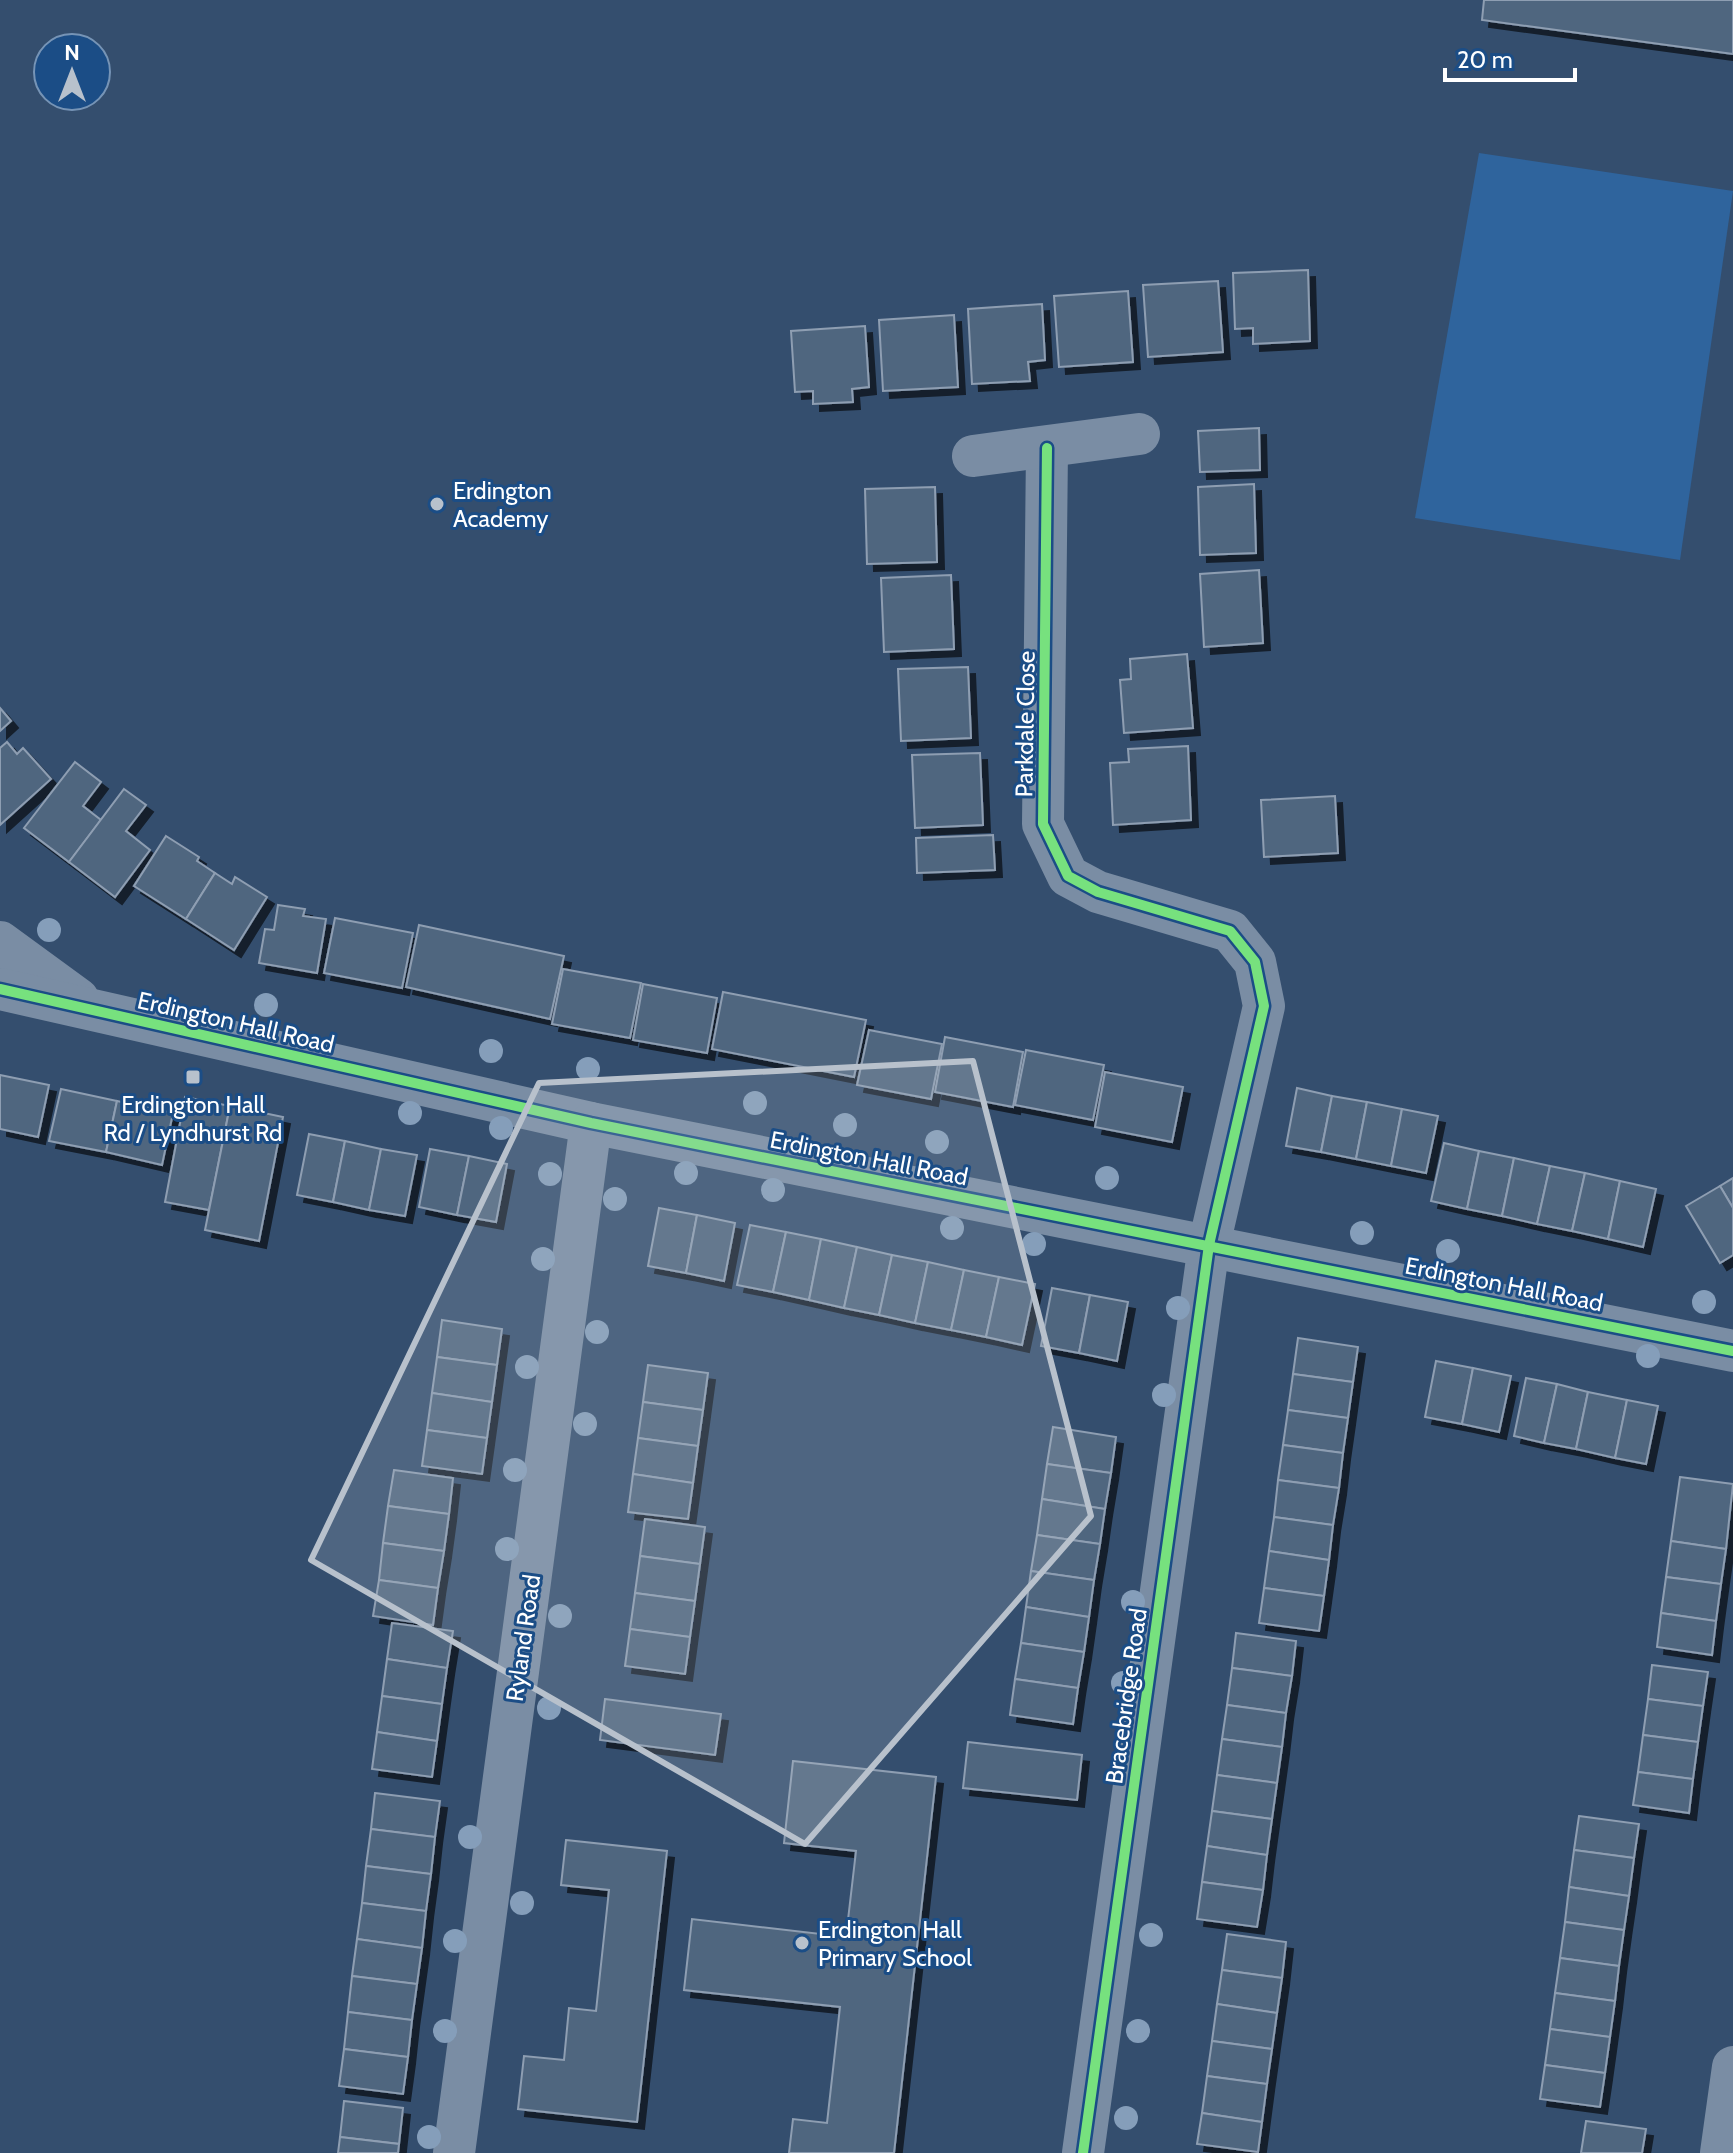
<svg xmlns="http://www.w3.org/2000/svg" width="1733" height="2153" font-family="Cabin,sans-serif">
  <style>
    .park { fill: #2f649d }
    .building { fill: #50667f; stroke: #8e9eb2; stroke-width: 2; filter: url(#shadow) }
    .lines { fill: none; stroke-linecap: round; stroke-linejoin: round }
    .street { stroke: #7a8da4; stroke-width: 42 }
    .cycleway-casing { stroke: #1b4d86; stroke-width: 15 }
    .cycleway { stroke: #77e17e; stroke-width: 10 }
    .tree { fill: #859eba }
    .marked { fill: #b8c1cc; fill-opacity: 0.2; stroke: #b8c1cc; stroke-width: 6; stroke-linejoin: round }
    .poi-dot { fill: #b8c1cc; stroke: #1b4d86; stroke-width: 3 }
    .labels { text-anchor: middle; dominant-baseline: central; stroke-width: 6; stroke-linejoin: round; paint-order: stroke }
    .poi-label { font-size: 24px; fill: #fff; stroke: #1b4d86; text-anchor: start }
    .street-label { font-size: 24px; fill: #fff; stroke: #1b4d86 }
  </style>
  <defs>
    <filter id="shadow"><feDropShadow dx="7" dy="7" stdDeviation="0" flood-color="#0009"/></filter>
  </defs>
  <rect width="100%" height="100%" fill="#344e6e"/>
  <path class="park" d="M1479,153L1733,191L1680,560L1415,518Z"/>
  <g class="building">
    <path d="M1484,0H1733V54L1482,20Z"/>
    <path d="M1308,270L1310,341L1253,344V328L1235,329L1233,273Z"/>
    <path d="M1218,281L1223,352L1148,357L1143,285Z"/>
    <path d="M1128,291L1133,362L1059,367L1054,296Z"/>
    <path d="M1042,304L1045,360L1028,362L1030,381L972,384L968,309Z"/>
    <path d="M954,315L958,387L883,391L879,320Z"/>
    <path d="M865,326L869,387L852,389L853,402L813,404V391L795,392L791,331Z"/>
    <path d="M1259,428L1260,470L1200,472L1198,431Z"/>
    <path d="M1254,484L1256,553L1200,555L1198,487Z"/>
    <path d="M935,487L937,562L867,564L865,489Z"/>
    <path d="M1259,570L1263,643L1204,647L1200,574Z"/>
    <path d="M951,575L954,649L884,652L881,578Z"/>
    <path d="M1187,654L1193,728L1124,733L1120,680L1131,679L1130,659Z"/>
    <path d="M968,667L971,738L901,741L898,669Z"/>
    <path d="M0,708L11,721L0,731Z"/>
    <path d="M7,742L17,754L23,748L51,779L0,825V748Z"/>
    <path d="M1188,746L1191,820L1113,825L1110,763L1129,762L1128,749Z"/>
    <path d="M980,753L983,825L915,828L912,755Z"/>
    <path d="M75,762L101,782L83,806L101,820L69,862L24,828Z"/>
    <path d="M124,789L146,805L126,831L150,850L115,897L69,862Z"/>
    <path d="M1335,796L1338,853L1264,857L1261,800Z"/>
    <path d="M993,835L995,870L917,873L916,838Z"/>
    <path d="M166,836L199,857L197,861L215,873L186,919L134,886Z"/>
    <path d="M215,873L232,884L235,877L267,897L234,950L186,919Z"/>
    <path d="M278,905L305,909L303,916L326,919L317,973L259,963L265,929L274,930Z"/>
    <path d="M335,918L413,933L402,988L324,973Z"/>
    <path d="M419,925L564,956L550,1019L406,987Z"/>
    <path d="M563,969L641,983L630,1038L552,1024Z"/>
    <path d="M643,984L717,998L707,1053L633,1040Z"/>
    <path d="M723,992L866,1020L854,1077L712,1049Z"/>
    <path d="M869,1030L942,1044L931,1099L857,1085Z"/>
    <path d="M945,1037L1023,1052L1013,1107L935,1092Z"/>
    <path d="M1026,1050L1104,1065L1093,1120L1015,1105Z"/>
    <path d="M1105,1072L1183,1087L1172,1142L1095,1127Z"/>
    <path d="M0,1075L49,1085L38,1137L0,1129Z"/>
    <path d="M1297,1088L1332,1096L1321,1152L1286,1146Z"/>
    <path d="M61,1089L117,1101L106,1152L49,1141Z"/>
    <path d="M1332,1096L1367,1102L1356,1159L1321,1152Z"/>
    <path d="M185,1097L230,1106L209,1210L165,1202Z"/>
    <path d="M117,1101L173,1113L162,1165L106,1152Z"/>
    <path d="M1367,1102L1402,1109L1391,1166L1356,1159Z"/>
    <path d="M230,1106L283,1117L259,1241L205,1230Z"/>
    <path d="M1402,1109L1438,1116L1426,1173L1391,1166Z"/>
    <path d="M309,1134L345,1141L333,1202L297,1195Z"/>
    <path d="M345,1141L381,1149L369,1210L333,1202Z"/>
    <path d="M1444,1143L1479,1151L1467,1209L1431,1201Z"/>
    <path d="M381,1149L417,1155L405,1216L369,1210Z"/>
    <path d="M430,1149L469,1156L457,1215L419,1207Z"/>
    <path d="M1479,1151L1514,1158L1502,1216L1467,1209Z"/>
    <path d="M469,1156L507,1164L496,1222L457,1215Z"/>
    <path d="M1514,1158L1550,1166L1537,1224L1502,1216Z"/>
    <path d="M1550,1166L1585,1173L1572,1231L1537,1224Z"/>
    <path d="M1585,1173L1620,1181L1608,1239L1572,1231Z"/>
    <path d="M1733,1178V1208L1720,1186Z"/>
    <path d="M1620,1181L1656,1189L1643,1247L1608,1239Z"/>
    <path d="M1720,1186L1733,1208V1255L1720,1263L1686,1206Z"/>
    <path d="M659,1208L697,1215L686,1273L648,1266Z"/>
    <path d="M697,1215L735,1223L724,1281L686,1273Z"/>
    <path d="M750,1225L786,1232L773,1292L737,1285Z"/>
    <path d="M786,1232L821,1239L809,1300L773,1292Z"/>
    <path d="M821,1239L857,1247L844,1308L809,1300Z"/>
    <path d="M857,1247L892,1255L879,1315L844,1308Z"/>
    <path d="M892,1255L928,1262L915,1323L879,1315Z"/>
    <path d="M928,1262L964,1270L951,1330L915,1323Z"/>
    <path d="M964,1270L999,1277L986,1337L951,1330Z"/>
    <path d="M999,1277L1035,1284L1022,1345L986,1337Z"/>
    <path d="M1052,1288L1090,1295L1079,1353L1041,1346Z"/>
    <path d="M1090,1295L1128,1302L1117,1361L1079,1353Z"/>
    <path d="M442,1320L502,1329L497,1365L437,1357Z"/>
    <path d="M1298,1338L1358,1347L1353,1382L1293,1374Z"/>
    <path d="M437,1357L497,1365L492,1402L432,1393Z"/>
    <path d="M1436,1361L1473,1368L1462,1424L1425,1417Z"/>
    <path d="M648,1365L708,1373L703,1410L643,1402Z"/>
    <path d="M1473,1368L1511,1376L1499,1432L1462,1424Z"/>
    <path d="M1293,1374L1353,1382L1348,1418L1288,1410Z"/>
    <path d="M1526,1378L1557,1384L1544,1443L1514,1436Z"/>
    <path d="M1557,1384L1588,1392L1576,1449L1544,1443Z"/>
    <path d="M1588,1392L1627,1400L1615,1458L1576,1449Z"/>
    <path d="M432,1393L492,1402L487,1438L427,1430Z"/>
    <path d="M1627,1400L1658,1406L1646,1464L1615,1458Z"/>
    <path d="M643,1402L703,1410L698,1446L638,1438Z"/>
    <path d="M1288,1410L1348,1418L1343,1453L1283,1445Z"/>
    <path d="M1053,1427L1116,1437L1111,1473L1047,1464Z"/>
    <path d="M427,1430L487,1438L482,1474L422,1466Z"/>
    <path d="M638,1438L698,1446L693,1483L633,1474Z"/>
    <path d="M1283,1445L1343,1453L1339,1488L1278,1480Z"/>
    <path d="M1047,1464L1111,1473L1105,1509L1042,1499Z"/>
    <path d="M394,1470L453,1478L449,1514L388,1506Z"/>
    <path d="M633,1474L693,1483L688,1519L628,1512Z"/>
    <path d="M1680,1477L1733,1484L1726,1549L1671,1541Z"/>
    <path d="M1278,1480L1339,1488L1333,1525L1274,1517Z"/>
    <path d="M1042,1499L1105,1509L1100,1544L1037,1535Z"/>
    <path d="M388,1506L449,1514L444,1551L383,1543Z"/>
    <path d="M1274,1517L1333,1525L1329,1560L1269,1551Z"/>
    <path d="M645,1519L705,1527L700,1564L640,1556Z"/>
    <path d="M1037,1535L1100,1544L1094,1580L1031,1571Z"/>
    <path d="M1671,1541L1726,1549L1721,1584L1666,1577Z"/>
    <path d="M383,1543L444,1551L438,1588L379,1580Z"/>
    <path d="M1269,1551L1329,1560L1324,1596L1264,1588Z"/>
    <path d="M640,1556L700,1564L695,1601L635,1593Z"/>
    <path d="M1031,1571L1094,1580L1089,1617L1026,1607Z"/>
    <path d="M1666,1577L1721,1584L1716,1621L1661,1613Z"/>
    <path d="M379,1580L438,1588L433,1625L373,1616Z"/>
    <path d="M1264,1588L1324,1596L1319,1631L1259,1623Z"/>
    <path d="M635,1593L695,1601L690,1637L630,1629Z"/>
    <path d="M1026,1607L1089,1617L1084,1652L1021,1643Z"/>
    <path d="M1661,1613L1716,1621L1712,1655L1657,1647Z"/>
    <path d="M392,1623L453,1631L447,1668L387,1659Z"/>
    <path d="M630,1629L690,1637L685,1674L625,1666Z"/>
    <path d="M1236,1633L1296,1641L1292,1676L1232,1668Z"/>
    <path d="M1021,1643L1084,1652L1078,1688L1015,1679Z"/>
    <path d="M387,1659L447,1668L442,1704L382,1696Z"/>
    <path d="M1652,1665L1708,1672L1703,1706L1648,1699Z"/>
    <path d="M1232,1668L1292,1676L1286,1713L1227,1705Z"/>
    <path d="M1015,1679L1078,1688L1073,1724L1010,1715Z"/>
    <path d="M382,1696L442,1704L437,1741L377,1732Z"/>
    <path d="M605,1699L721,1714L715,1755L600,1740Z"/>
    <path d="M1648,1699L1703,1706L1698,1742L1643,1735Z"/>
    <path d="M1227,1705L1286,1713L1282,1747L1222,1739Z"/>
    <path d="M377,1732L437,1741L432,1777L372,1769Z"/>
    <path d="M1643,1735L1698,1742L1693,1779L1638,1772Z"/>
    <path d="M1222,1739L1282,1747L1277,1783L1217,1775Z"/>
    <path d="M968,1742L1082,1755L1077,1800L963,1788Z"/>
    <path d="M793,1761L936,1777L894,2153H789L793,2119L827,2123L840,2007L684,1990L692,1919L846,1937L856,1851L784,1843Z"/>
    <path d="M1638,1772L1693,1779L1689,1813L1633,1805Z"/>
    <path d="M1217,1775L1277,1783L1272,1819L1212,1811Z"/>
    <path d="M375,1793L440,1801L435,1837L371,1829Z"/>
    <path d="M1212,1811L1272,1819L1267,1855L1207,1846Z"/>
    <path d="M1579,1816L1639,1824L1634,1858L1574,1850Z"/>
    <path d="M371,1829L435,1837L431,1874L366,1866Z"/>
    <path d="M566,1840L667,1851L637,2122L518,2109L524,2056L564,2060L569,2008L596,2011L609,1890L561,1885Z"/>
    <path d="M1207,1846L1267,1855L1263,1890L1202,1882Z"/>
    <path d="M1574,1850L1634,1858L1629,1896L1569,1887Z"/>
    <path d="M366,1866L431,1874L426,1911L362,1903Z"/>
    <path d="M1202,1882L1263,1890L1257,1927L1197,1919Z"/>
    <path d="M1569,1887L1629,1896L1624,1930L1565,1922Z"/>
    <path d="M362,1903L426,1911L422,1948L357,1939Z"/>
    <path d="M1565,1922L1624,1930L1619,1966L1560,1958Z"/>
    <path d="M1227,1934L1286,1942L1282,1978L1222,1970Z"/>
    <path d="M357,1939L422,1948L417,1984L352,1976Z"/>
    <path d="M1560,1958L1619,1966L1615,2001L1555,1993Z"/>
    <path d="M1222,1970L1282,1978L1277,2013L1217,2004Z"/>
    <path d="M352,1976L417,1984L412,2020L348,2012Z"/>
    <path d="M1555,1993L1615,2001L1610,2037L1550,2029Z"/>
    <path d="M1217,2004L1277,2013L1272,2049L1212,2041Z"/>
    <path d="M348,2012L412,2020L408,2057L344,2049Z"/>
    <path d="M1550,2029L1610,2037L1605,2073L1545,2065Z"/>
    <path d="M1212,2041L1272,2049L1267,2084L1207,2076Z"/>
    <path d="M344,2049L408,2057L403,2094L339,2086Z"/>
    <path d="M1545,2065L1605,2073L1600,2107L1540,2099Z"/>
    <path d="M1207,2076L1267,2084L1262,2122L1202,2113Z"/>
    <path d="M344,2101L403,2108L399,2144L340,2137Z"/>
    <path d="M1202,2113L1262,2122L1258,2152L1197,2144Z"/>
    <path d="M1586,2121L1646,2129L1642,2153H1581Z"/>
    <path d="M340,2137L399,2144L398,2153H338Z"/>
  </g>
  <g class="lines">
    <g class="street">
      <path d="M1047,448L1043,824L1068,876L1098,892L1230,931L1255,962L1264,1006L1209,1245L1083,2153"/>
      <path d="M973,456L1139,434"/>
      <path d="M0,942L78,999"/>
      <path d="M0,989L591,1123L1733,1351"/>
      <path d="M454,2153L591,1123"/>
      <path d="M1721,2153L1733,2067"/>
    </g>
    <defs>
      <g id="cycleway">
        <path d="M1047,448L1043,824L1068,876L1098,892L1230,931L1255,962L1264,1006L1209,1245L1083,2153"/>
        <path d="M0,989L591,1123L1733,1351"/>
      </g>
    </defs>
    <use href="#cycleway" class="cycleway-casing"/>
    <use href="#cycleway" class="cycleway"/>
  </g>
  <g class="tree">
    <circle cx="49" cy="930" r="12"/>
    <circle cx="266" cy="1005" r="12"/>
    <circle cx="491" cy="1051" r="12"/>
    <circle cx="588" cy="1069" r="12"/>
    <circle cx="755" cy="1103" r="12"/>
    <circle cx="410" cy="1113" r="12"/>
    <circle cx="845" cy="1125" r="12"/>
    <circle cx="501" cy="1128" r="12"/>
    <circle cx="937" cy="1142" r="12"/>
    <circle cx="686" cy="1173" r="12"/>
    <circle cx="550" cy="1174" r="12"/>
    <circle cx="1107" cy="1178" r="12"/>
    <circle cx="773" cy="1190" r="12"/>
    <circle cx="615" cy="1199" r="12"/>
    <circle cx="952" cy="1228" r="12"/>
    <circle cx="1362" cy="1233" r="12"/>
    <circle cx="1034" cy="1244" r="12"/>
    <circle cx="1448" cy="1251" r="12"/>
    <circle cx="543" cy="1259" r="12"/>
    <circle cx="1704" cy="1302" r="12"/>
    <circle cx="1178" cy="1308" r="12"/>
    <circle cx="597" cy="1332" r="12"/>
    <circle cx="1648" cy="1356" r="12"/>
    <circle cx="527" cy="1367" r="12"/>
    <circle cx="1164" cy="1395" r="12"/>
    <circle cx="585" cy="1424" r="12"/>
    <circle cx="515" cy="1470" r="12"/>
    <circle cx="507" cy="1549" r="12"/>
    <circle cx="1133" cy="1602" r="12"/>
    <circle cx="560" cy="1616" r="12"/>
    <circle cx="1123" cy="1683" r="12"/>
    <circle cx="549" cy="1708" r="12"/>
    <circle cx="470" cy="1837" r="12"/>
    <circle cx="522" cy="1903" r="12"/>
    <circle cx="1151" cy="1935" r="12"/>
    <circle cx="455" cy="1941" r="12"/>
    <circle cx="445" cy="2031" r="12"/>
    <circle cx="1138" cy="2031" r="12"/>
    <circle cx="1126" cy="2118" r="12"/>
    <circle cx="429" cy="2137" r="12"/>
  </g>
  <path class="marked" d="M973,1061L1091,1516L805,1844L311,1560L539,1083Z"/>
  <g class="poi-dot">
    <circle cx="437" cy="504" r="8"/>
    <rect x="185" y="1069" width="16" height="16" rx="4"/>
    <circle cx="802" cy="1943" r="8"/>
  </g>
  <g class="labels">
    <g class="poi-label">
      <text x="453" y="490">Erdington<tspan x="453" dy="28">Academy</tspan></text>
      <text x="193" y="1104" text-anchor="middle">Erdington Hall<tspan x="193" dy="28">Rd / Lyndhurst Rd</tspan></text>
      <text x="818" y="1929">Erdington Hall<tspan x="818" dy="28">Primary School</tspan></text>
    </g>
    <g class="street-label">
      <text transform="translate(1025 724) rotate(-89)">Parkdale Close</text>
      <text transform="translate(236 1022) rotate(13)">Erdington Hall Road</text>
      <text transform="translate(869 1158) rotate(11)">Erdington Hall Road</text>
      <text transform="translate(1504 1284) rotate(11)">Erdington Hall Road</text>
      <text transform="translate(523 1638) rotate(-82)">Ryland Road</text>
      <text transform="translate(1126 1696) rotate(-82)">Bracebridge Road</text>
    </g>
  </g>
  <g transform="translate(72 72)"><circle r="38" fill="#1b4d86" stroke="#7694b6" stroke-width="2"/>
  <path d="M0-6L14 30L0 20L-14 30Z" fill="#b8c1cc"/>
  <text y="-12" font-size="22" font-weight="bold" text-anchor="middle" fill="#ffffff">N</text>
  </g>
  <path d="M1445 68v12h130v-12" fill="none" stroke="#ffffff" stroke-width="4"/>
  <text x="1457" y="68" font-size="24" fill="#ffffff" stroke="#1b4d86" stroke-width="6" paint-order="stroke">20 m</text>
</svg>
